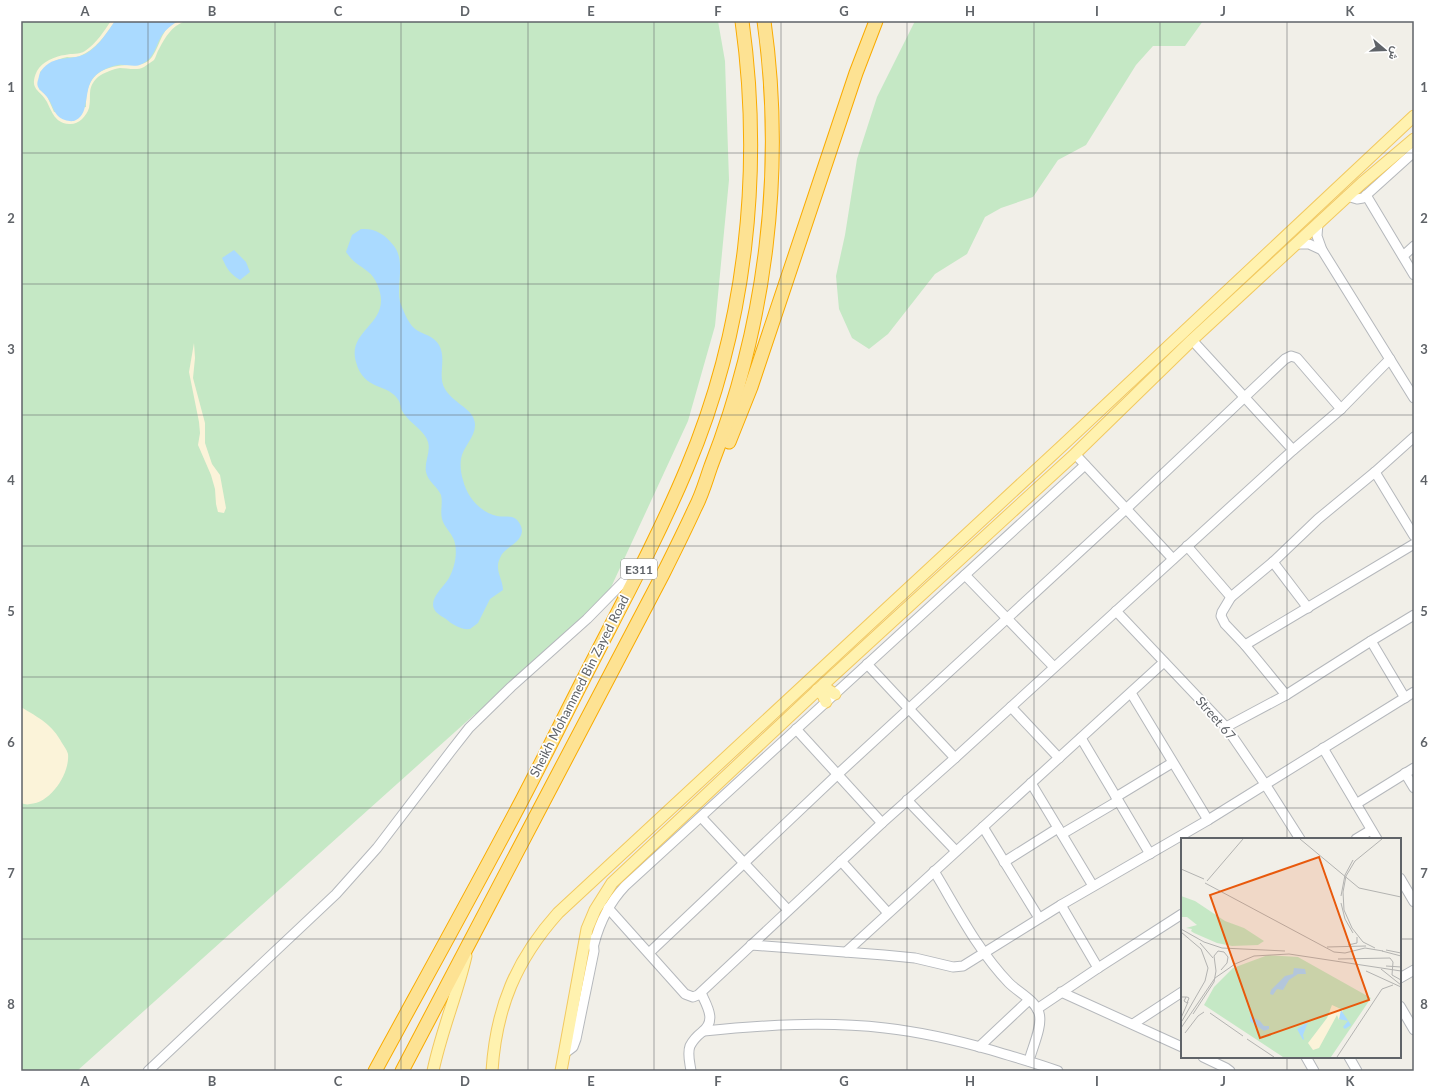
<svg xmlns="http://www.w3.org/2000/svg" width="1435" height="1092" font-family="Lato,Vazirmatn,sans-serif">
  <style>
    .green { fill: #c5e8c5 }
    .sand { fill: #fbf3d9 }
    .water { fill: #aadaff }
    .lines { fill: none; stroke-linecap: round; stroke-linejoin: round }
    .minor-casing { stroke: #b5b8bc; stroke-width: 11 }
    .major-casing { stroke: #f2c960; stroke-width: 13 }
    .highway-casing { stroke: #f9ab00; stroke-width: 15 }
    .minor { stroke: #fff; stroke-width: 9 }
    .major { stroke: #fff2af; stroke-width: 11 }
    .highway { stroke: #fde293; stroke-width: 13 }
    .grid { fill: none; stroke: #5f6368; stroke-width: 1; stroke-opacity: 0.55 }
    .labels { text-anchor: middle; dominant-baseline: central; stroke-width: 3.5; stroke-linejoin: round; paint-order: stroke }
    .shield { fill: #fff; stroke: #8f9295; stroke-width: 1 }
    .shield-label { font-size: 12px; font-weight: bold; fill: #5f6368 }
    .street-label { font-size: 13px; fill: #5f6368; stroke: #fff }
    .inset-road { fill: none; stroke: #b3b3b1; stroke-width: 1 }
    .view { fill: #e8590c; fill-opacity: 0.15; stroke: #e8590c; stroke-width: 2 }
    .inset-edge { fill: none; stroke: #5f6368; stroke-width: 2 }
    .neatline { fill: none; stroke: #5f6368; stroke-width: 1.5 }
    .grid-label { font-size: 13px; text-anchor: middle; font-weight: bold; fill: #5f6368 }
  </style>
  <rect width="100%" height="100%" fill="#f1efe8"/>
  <g class="green">
    <path d="M21,21H718L725,61L729,180L715,326L688,421L607,596L477,714H475L77,1071H21Z"/>
    <path d="M915,21H1203L1185,46H1153L1136,65L1086,145L1058,160L1033,197L1001,208L985,217L967,254L935,274L888,334L869,349L852,338L839,309L836,276L845,235L857,159L877,97Z"/>
  </g>
  <g class="sand">
    <path d="M111,21H115C106,35 95,50 80,56C75,58 71,57 67,57C56,59 48,65 40,72L39,89L47,96L54,112L86,107C86,84 92,70 118,66C130,63 143,69 152,57C162,43 162,21 185,21C171,27 166,36 159,49C157,52 156,57 154,60C151,62 147,65 144,67C137,71 127,68 120,68C113,69 103,73 98,77C86,88 92,96 89,108C86,117 78,125 69,124C55,123 52,112 47,102C41,90 28,90 37,71C42,62 55,56 65,55C72,53 79,55 85,51C96,44 104,31 111,21Z"/>
    <path d="M194,343L195,358L193,378L205,423V443L212,464L220,475L226,508L224,513L218,512L216,504L215,489L211,475L198,445L200,433L199,422L189,372Z"/>
    <path d="M21,707C39,718 52,724 62,743C64,746 67,750 68,754C70,773 51,803 30,804C27,805 24,804 21,803Z"/>
  </g>
  <g class="water">
    <path d="M115,21H178C172,25 166,29 162,35C155,46 155,58 142,64C135,68 126,64 118,65C112,66 101,70 96,75C82,87 91,113 76,120C73,122 68,121 65,120C53,116 54,106 47,97C43,91 35,89 38,80C39,77 39,74 41,71C54,53 72,62 87,53C99,46 107,32 115,21Z"/>
    <path d="M361,229C375,228 385,234 394,246C406,262 396,284 400,302C403,310 407,320 412,326C420,335 433,334 439,345C447,359 437,376 445,389C452,401 469,408 473,417C481,433 463,445 461,459C460,466 461,474 463,480C467,497 480,512 497,516C502,517 507,516 512,517C517,518 522,525 522,531C521,544 504,547 500,558C494,570 503,579 503,590L490,599L478,623L470,629C461,630 453,625 446,619C443,617 439,615 436,612C426,600 444,587 449,578C455,567 458,552 454,540C451,532 444,527 442,519C440,511 443,503 441,495C438,487 428,482 426,472C424,462 431,452 428,442C425,431 411,424 405,415C401,411 401,406 399,401C388,382 364,392 356,362C346,328 395,324 377,284C373,273 364,269 356,263C352,260 349,256 346,252L352,235Z"/>
    <path d="M234,250L246,262L250,272L240,280C230,274 227,269 222,258Z"/>
  </g>
  <g class="lines">
    <defs>
      <g id="minor">
        <path d="M1366,195L1414,275"/>
        <path d="M1347,196L1357,199L1363,198L1414,152"/>
        <path d="M1318,223L1317,236L1322,250L1414,398"/>
        <path d="M1296,244H1309L1322,250"/>
        <path d="M1403,256L1414,246"/>
        <path d="M1192,340L1293,450"/>
        <path d="M1075,454L1173,559"/>
        <path d="M1375,472L1414,536"/>
        <path d="M1187,546L1231,597"/>
        <path d="M1273,562L1308,608"/>
        <path d="M965,575L1054,667"/>
        <path d="M1116,611L1226,727L1265,784L1300,839"/>
        <path d="M1371,641L1405,698"/>
        <path d="M1245,645L1414,544"/>
        <path d="M867,664L955,758"/>
        <path d="M1131,693L1208,820"/>
        <path d="M1286,695L1245,645L1225,624L1221,616L1222,612L1231,597L1273,562L1318,519L1375,472L1414,437"/>
        <path d="M1011,707L1059,758"/>
        <path d="M1226,727L1286,695L1371,641L1414,615"/>
        <path d="M796,729L882,823"/>
        <path d="M1081,738L1150,854"/>
        <path d="M1323,748L1377,839"/>
        <path d="M1405,773L1414,788"/>
        <path d="M1031,783L1093,886"/>
        <path d="M1116,797L1172,763"/>
        <path d="M907,800L956,851"/>
        <path d="M1356,804L1414,768"/>
        <path d="M701,817L788,910"/>
        <path d="M983,827L1039,918"/>
        <path d="M1062,834L1118,801"/>
        <path d="M1356,839L1371,830"/>
        <path d="M841,861L888,913"/>
        <path d="M1004,862L1058,828"/>
        <path d="M934,871C957,909 978,951 1009,983C1018,992 1035,1000 1039,1013C1043,1026 1032,1048 1029,1061"/>
        <path d="M1400,878L1414,902"/>
        <path d="M1061,905L1098,968"/>
        <path d="M608,908L685,994L693,997L698,995L882,823L955,758L1293,450L1341,409L1390,359"/>
        <path d="M594,944C600,921 609,903 625,886L1085,465"/>
        <path d="M751,945L884,955L915,958L953,967L963,966L1061,905L1208,820L1414,692"/>
        <path d="M846,952L1164,662"/>
        <path d="M649,953L838,774L1126,509L1285,359L1291,356L1297,358L1341,409"/>
        <path d="M1400,978L1414,970"/>
        <path d="M1061,992L1182,1047"/>
        <path d="M1400,1006L1414,1030"/>
        <path d="M1037,1009L1098,968L1182,914"/>
        <path d="M1133,1024L1182,992"/>
        <path d="M704,1031C764,1025 825,1021 885,1028C921,1032 956,1040 991,1050C1014,1057 1036,1063 1058,1071"/>
        <path d="M979,1047L1029,1000"/>
        <path d="M565,1053L573,1047L576,1039L594,951L593,939"/>
        <path d="M1203,1057L1226,1068L1230,1071"/>
        <path d="M1306,1057L1314,1071"/>
        <path d="M1349,1057L1357,1071"/>
        <path d="M148,1071L336,894L377,848L451,751L469,728L511,687L587,619L638,567"/>
        <path d="M691,1071C690,1063 687,1054 690,1046C693,1040 697,1036 702,1032C717,1021 707,1006 701,993"/>
      </g>
      <g id="major">
        <path d="M824,684L828,690L835,694"/>
        <path d="M817,690L823,695L826,702"/>
        <path d="M433,1071C441,1032 457,995 466,956"/>
        <path d="M492,1071C496,1008 516,960 558,913L1063,445L1414,116"/>
        <path d="M561,1071L587,929L595,910L612,883L824,684L1075,454L1192,340L1362,183L1414,139"/>
      </g>
      <g id="highway">
        <path d="M729,442L751,387L856,73L876,21"/>
        <path d="M375,1071C424,981 474,891 522,800C543,760 563,719 584,678C619,609 657,540 687,468C746,328 763,172 742,21"/>
        <path d="M402,1071L663,574C674,552 685,530 695,508C702,495 706,480 711,466C766,325 785,171 764,21"/>
      </g>
    </defs>
    <use href="#minor" class="minor-casing"/>
    <use href="#major" class="major-casing"/>
    <use href="#highway" class="highway-casing"/>
    <use href="#minor" class="minor"/>
    <use href="#major" class="major"/>
    <use href="#highway" class="highway"/>
  </g>
  <path class="grid" d="M148,21V1071M275,21V1071M401,21V1071M528,21V1071M654,21V1071M781,21V1071M907,21V1071M1034,21V1071M1160,21V1071M1287,21V839M21,153H1414M21,284H1414M21,415H1414M21,546H1414M21,677H1414M21,808H1414M21,939H1182M1400,939H1414M1287,1057V1071"/>
  <g class="labels">
    <rect class="shield" x="621" y="559" width="36" height="20" rx="3"/>
    <g class="shield-label">
      <text x="639" y="569">E311</text>
    </g>
    <g class="street-label">
      <text transform="translate(579 686) rotate(-63)">Sheikh Mohammed Bin Zayed Road</text>
      <text transform="translate(1216 718) rotate(49)">Street 67</text>
    </g>
  </g>
  <g transform="translate(1181 838)">
    <rect width="220" height="220" fill="#f1efe8"/>
    <path d="M0,58L14,63L44,83L63,90L83,103L77,107L51,108L36,105L13,95L10,93L11,91L5,90L16,87L6,79H0ZM87,117L117,119L190,160L150,219H102L23,167L33,149L52,130Z" fill="#c5e8c5"/>
    <path d="M151,167L162,172L158,182L156,177L138,210L132,212L127,205L146,180Z" fill="#fbf3d9"/>
    <path d="M113,130L124,131L125,136H117L108,142L102,152L96,151L92,157L89,156L90,152L104,138L112,136ZM160,172L170,187L164,191L162,189L167,183L158,181ZM69,178L79,183L83,188H88V191L83,193L69,183ZM127,184L122,197L123,201L122,202L116,191Z" fill="#aadaff"/>
    <path class="inset-road" d="M119,1L178,50L220,59M0,31L23,41M26,43L62,1M24,45L153,114L164,115L184,110L202,113M160,58L164,37L172,22M160,65L164,81L172,95M0,91L23,104L41,110L104,113M0,94L20,111L27,130L24,143L1,183M19,105L32,120M167,107L176,105V99M146,109L185,108M194,110L182,104L171,90L163,72L162,54L165,38L174,23L201,1M205,112L220,115M201,113L220,118M157,121L209,120L212,124L211,137L220,142M205,128L220,129M200,131L220,147M185,133L220,149M0,159H6L8,160L6,165L3,163L5,159M29,175L62,198M12,176L33,144L35,133L33,118L37,113L43,114L47,119L46,125L40,132M0,180L7,164M0,190L34,140L54,126L73,118L108,116L220,133M4,195L17,178L23,174M66,201L93,219M156,219L201,151L212,147"/>
    <path class="view" d="M138,19L188,162L79,200L29,57Z"/>
    <rect width="220" height="220" class="inset-edge"/>
  </g>
  <rect width="1435" height="1092" fill="none" stroke="#ffffff" stroke-width="44"/>
  <g transform="translate(1385 50) rotate(109)" stroke="#ffffff" stroke-width="3" paint-order="stroke">
  <path d="M0-3L7 15L0 10L-7 15Z" fill="#5f6368"/>
  <text y="-6" font-size="11" font-weight="bold" text-anchor="middle" fill="#5f6368">ش</text>
  </g>
  <rect x="22" y="22" width="1391" height="1048" class="neatline"/>
  <g class="grid-label">
    <text x="85" y="16">A</text>
    <text x="212" y="16">B</text>
    <text x="338" y="16">C</text>
    <text x="465" y="16">D</text>
    <text x="591" y="16">E</text>
    <text x="718" y="16">F</text>
    <text x="844" y="16">G</text>
    <text x="970" y="16">H</text>
    <text x="1097" y="16">I</text>
    <text x="1223" y="16">J</text>
    <text x="1350" y="16">K</text>
    <text x="11" y="92">1</text>
    <text x="1424" y="92">1</text>
    <text x="11" y="223">2</text>
    <text x="1424" y="223">2</text>
    <text x="11" y="354">3</text>
    <text x="1424" y="354">3</text>
    <text x="11" y="485">4</text>
    <text x="1424" y="485">4</text>
    <text x="11" y="616">5</text>
    <text x="1424" y="616">5</text>
    <text x="11" y="747">6</text>
    <text x="1424" y="747">6</text>
    <text x="11" y="878">7</text>
    <text x="1424" y="878">7</text>
    <text x="11" y="1009">8</text>
    <text x="1424" y="1009">8</text>
    <text x="85" y="1086">A</text>
    <text x="212" y="1086">B</text>
    <text x="338" y="1086">C</text>
    <text x="465" y="1086">D</text>
    <text x="591" y="1086">E</text>
    <text x="718" y="1086">F</text>
    <text x="844" y="1086">G</text>
    <text x="970" y="1086">H</text>
    <text x="1097" y="1086">I</text>
    <text x="1223" y="1086">J</text>
    <text x="1350" y="1086">K</text>
  </g>
</svg>
